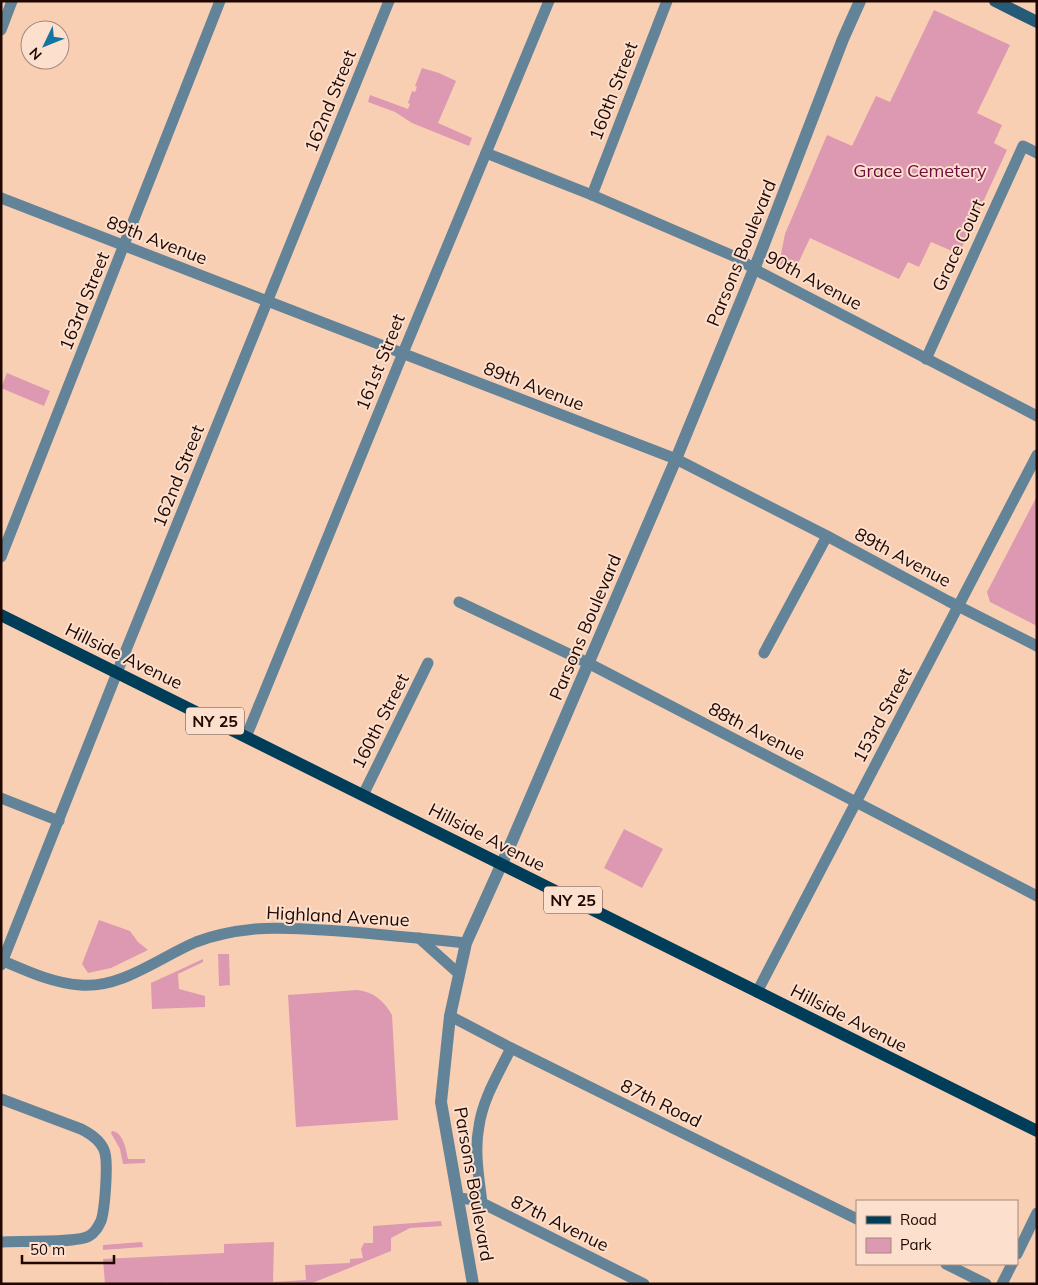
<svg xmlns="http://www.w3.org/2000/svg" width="1038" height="1285" font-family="Mulish,sans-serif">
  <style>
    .green { fill: #dc99b1 }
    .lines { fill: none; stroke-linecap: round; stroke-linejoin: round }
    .minor { stroke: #638498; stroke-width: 11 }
    .tertiary { stroke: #638498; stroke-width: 12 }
    .secondary { stroke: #265b78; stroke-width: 12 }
    .primary { stroke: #003d59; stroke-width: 12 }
    .labels { text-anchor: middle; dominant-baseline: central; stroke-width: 4; stroke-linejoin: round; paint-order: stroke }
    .shield { fill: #fcdfcd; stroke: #61483e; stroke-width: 1 }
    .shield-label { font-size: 16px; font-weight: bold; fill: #1f0800 }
    .street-label { font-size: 18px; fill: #1f0800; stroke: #fcdfcd }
    .park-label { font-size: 18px; fill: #6e0a3f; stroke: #fcdfcd }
  </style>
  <rect width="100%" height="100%" fill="#f9cfb3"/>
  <g class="green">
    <path d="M934,10L1010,45L977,113L1002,125L994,143L1007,150L959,254L931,242L919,267L908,262L899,279L810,238L794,272L779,264L785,234L827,135L852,146L876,96L890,102Z"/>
    <path d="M422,68L439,73L456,81L438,123L472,138L469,146L412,123L395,112L368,102L370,95L408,109L410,104L408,103L412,91L415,92L417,87L415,86Z"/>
    <path d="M7,373L50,391L44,406L1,388Z"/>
    <path d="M1037,496V626L990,602L987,592Z"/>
    <path d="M624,829L663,849L642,888L604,868Z"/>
    <path d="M99,920L130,931L138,942L148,950L111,968L88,973L82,964Z"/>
    <path d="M218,954H229L230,985L219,986Z"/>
    <path d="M203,959V962L178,974L179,989L205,996V1007L152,1009L151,983Z"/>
    <path d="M357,990C374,992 384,1001 392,1015L398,1120L296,1127L288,995Z"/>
    <path d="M112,1131C123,1132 126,1149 128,1159H145V1163L123,1164L120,1149L111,1133Z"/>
    <path d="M441,1221L442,1226L410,1228L391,1238V1251L310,1284H167L166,1281V1284H105L103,1259L224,1253V1244L274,1242L273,1282L306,1280L305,1265L350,1263V1259L363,1258L361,1249L364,1243H373V1226Z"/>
    <path d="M142,1242L143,1247L103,1250V1245Z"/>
  </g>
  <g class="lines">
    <g class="minor">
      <path d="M1,30L12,1"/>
      <path d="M486,153L592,195L738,258L754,269L1037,416"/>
      <path d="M592,195L667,1"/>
      <path d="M1,198L676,459L827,536L948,601L1037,646"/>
      <path d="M926,359L1023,146L1037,153"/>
      <path d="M1,557L220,1"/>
      <path d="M459,602L588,663L1037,896"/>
      <path d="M764,653L827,536"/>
      <path d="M246,737L403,353L549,1"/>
      <path d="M363,795L428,663"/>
      <path d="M1,798L59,821"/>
      <path d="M419,938L458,973"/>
      <path d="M1,960C27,971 52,983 80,985C121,989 160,957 196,942C214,935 235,931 255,929C278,927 300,929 323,930C371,933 418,938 466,943"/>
      <path d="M1,965L126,650L389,1"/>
      <path d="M757,992L1037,455"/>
      <path d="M450,1016L511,1048L857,1219"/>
      <path d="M1,1099L81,1129C91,1134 102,1141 105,1153C108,1165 105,1209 101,1221C98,1227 95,1233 89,1236C78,1243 18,1241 1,1242"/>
      <path d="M459,1198L476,1200L644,1284"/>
      <path d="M482,1203C479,1178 474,1151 479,1126C483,1098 499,1073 511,1048"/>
      <path d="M1017,1254L1037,1213"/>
      <path d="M946,1264L986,1284"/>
      <path d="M1002,1284L1012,1264"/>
    </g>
    <path class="tertiary" d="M473,1284L441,1102L450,1016L466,943L512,841L676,459L759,257L843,39L860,1"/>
    <path class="secondary" d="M995,1L1037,22"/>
    <path class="primary" d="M1,615L1037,1131"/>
  </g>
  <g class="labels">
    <g class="shield">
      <rect x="186" y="707.5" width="58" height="27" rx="4"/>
      <rect x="544" y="886.5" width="58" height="27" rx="4"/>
    </g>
    <g class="shield-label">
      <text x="215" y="721">NY 25</text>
      <text x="573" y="900">NY 25</text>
    </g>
    <g class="street-label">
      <text transform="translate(613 91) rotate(-69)">160th Street</text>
      <text transform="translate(330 101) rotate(-68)">162nd Street</text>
      <text transform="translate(157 240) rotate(21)">89th Avenue</text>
      <text transform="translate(958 245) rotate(-65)">Grace Court</text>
      <text transform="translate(741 253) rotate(-68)">Parsons Boulevard</text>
      <text transform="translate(814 280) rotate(28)">90th Avenue</text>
      <text transform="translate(84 301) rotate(-68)">163rd Street</text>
      <text transform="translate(380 362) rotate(-68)">161st Street</text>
      <text transform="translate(534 386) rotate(21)">89th Avenue</text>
      <text transform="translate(178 476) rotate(-68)">162nd Street</text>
      <text transform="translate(903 557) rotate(28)">89th Avenue</text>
      <text transform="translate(585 627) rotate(-67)">Parsons Boulevard</text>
      <text transform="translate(124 656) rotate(26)">Hillside Avenue</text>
      <text transform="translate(882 715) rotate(-62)">153rd Street</text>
      <text transform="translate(380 721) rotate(-63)">160th Street</text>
      <text transform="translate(757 731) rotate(27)">88th Avenue</text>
      <text transform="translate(487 837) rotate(27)">Hillside Avenue</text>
      <text transform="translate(338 916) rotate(3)">Highland Avenue</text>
      <text transform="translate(849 1018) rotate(27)">Hillside Avenue</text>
      <text transform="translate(661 1103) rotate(26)">87th Road</text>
      <text transform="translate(474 1184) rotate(80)">Parsons Boulevard</text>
      <text transform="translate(560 1223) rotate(26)">87th Avenue</text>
    </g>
    <g class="park-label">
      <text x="920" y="170">Grace Cemetery</text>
    </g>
  </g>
  <rect width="1038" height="1285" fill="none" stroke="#1f0800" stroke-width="5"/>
  <rect x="856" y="1200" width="162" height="65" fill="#fcdfcd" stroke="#a4897b"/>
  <rect x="866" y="1216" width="25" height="8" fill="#003d59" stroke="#a4897b"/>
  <text x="900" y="1225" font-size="15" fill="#1f0800">Road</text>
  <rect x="866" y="1238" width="25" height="15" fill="#dc99b1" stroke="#a4897b"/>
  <text x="900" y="1250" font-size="15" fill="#1f0800">Park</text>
  <g transform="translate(45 45) rotate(227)"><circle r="24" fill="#fcdfcd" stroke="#a4897b"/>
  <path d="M0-4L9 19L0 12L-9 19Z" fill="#1375a2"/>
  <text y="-8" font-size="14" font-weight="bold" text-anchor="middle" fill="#1f0800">N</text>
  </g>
  <path d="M22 1255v8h92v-8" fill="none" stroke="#1f0800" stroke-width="2.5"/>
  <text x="30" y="1255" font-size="15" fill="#1f0800" stroke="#fcdfcd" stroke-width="4" paint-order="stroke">50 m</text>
</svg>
